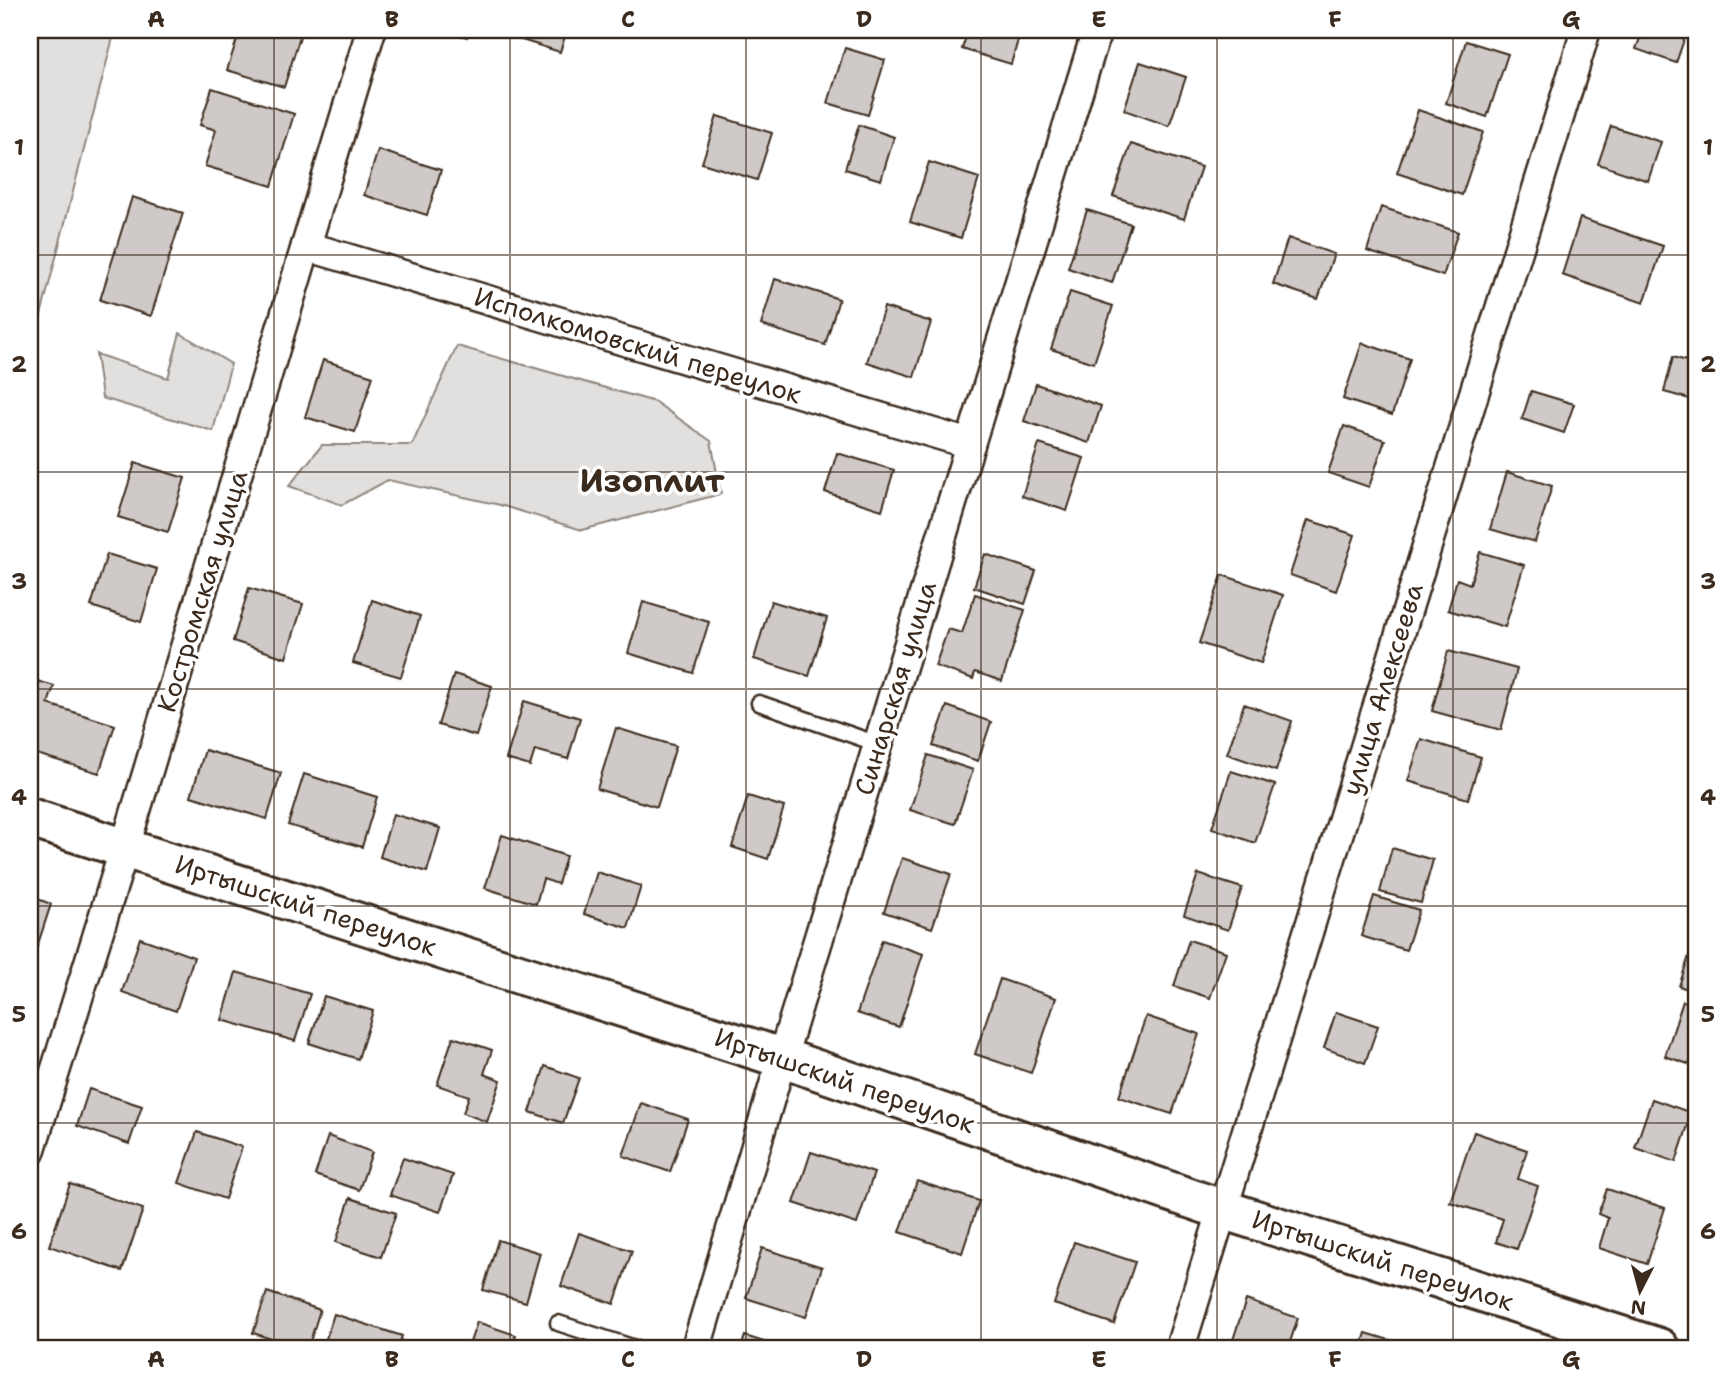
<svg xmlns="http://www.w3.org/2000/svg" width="1727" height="1378" font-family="'Shantell Sans',sans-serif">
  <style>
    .green { fill: #e2e0de; stroke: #8e857e; stroke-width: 2 }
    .building { fill: #cfcac7; stroke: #3b2a1e; stroke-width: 2 }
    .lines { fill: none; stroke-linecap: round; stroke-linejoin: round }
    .lane-casing { stroke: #3b2a1e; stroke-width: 19 }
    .street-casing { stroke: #3b2a1e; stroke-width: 33 }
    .secondary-casing { stroke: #3b2a1e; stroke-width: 44 }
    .lane { stroke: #fff; stroke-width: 14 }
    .street { stroke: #fff; stroke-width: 28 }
    .secondary { stroke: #fff; stroke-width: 38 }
    .grid { fill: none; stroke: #3b2a1e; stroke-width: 2; stroke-opacity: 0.55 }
    .labels { text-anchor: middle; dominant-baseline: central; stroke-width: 7; stroke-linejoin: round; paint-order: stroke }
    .street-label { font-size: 26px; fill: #3b2a1e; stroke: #fff }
    .district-label { font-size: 33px; font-weight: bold; fill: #3b2a1e; stroke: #fff }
    .neatline { fill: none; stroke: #3b2a1e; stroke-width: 2.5 }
    .grid-label { font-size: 23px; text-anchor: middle; font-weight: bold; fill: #3b2a1e }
  </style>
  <rect width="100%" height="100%" fill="#fff"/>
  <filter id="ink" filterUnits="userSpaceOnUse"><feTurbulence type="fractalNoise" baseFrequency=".0143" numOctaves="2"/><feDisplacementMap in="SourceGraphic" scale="14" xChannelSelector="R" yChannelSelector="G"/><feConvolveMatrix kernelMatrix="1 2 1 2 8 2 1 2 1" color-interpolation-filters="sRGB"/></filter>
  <g filter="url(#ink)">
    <g class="green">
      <path d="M30,30H115L36,334L30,344Z"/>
      <path d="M180,333L231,364L213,431L102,398L96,354L168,378Z"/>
      <path d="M457,346L655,402L711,441L721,494L582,530L500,505L388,480L342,505L289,486L322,445H412Z"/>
    </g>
    <g class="building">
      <path d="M240,30H302L284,87L227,70Z"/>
      <path d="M443,30H469L467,37Z"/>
      <path d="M511,30H567L560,52L509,36Z"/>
      <path d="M968,30H1021L1011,64L962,49Z"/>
      <path d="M1643,30L1687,31L1676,63L1636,49Z"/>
      <path d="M1466,41L1508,54L1487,117L1446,103Z"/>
      <path d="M845,48L885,60L868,115L828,103Z"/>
      <path d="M1140,62L1186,77L1169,126L1124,110Z"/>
      <path d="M212,88L294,114L272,186L205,166L216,130L200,125Z"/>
      <path d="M1418,110L1483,132L1462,195L1397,173Z"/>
      <path d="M717,116L772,133L757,180L702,163Z"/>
      <path d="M859,125L894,137L881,180L845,169Z"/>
      <path d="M1611,126L1661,142L1648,181L1598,164Z"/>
      <path d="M1131,144L1201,167L1184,219L1113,196Z"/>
      <path d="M378,150L441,170L427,215L364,195Z"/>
      <path d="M929,162L979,178L961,238L910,222Z"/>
      <path d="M132,197L183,213L151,316L100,300Z"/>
      <path d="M1381,207L1458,232L1443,276L1367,251Z"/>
      <path d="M1087,210L1131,224L1112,283L1068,268Z"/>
      <path d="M1580,218L1663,246L1644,303L1562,275Z"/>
      <path d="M1288,238L1334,254L1318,299L1273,284Z"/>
      <path d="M775,279L839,299L825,345L761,325Z"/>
      <path d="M1070,292L1113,306L1094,363L1051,349Z"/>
      <path d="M884,307L931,322L914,377L867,362Z"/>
      <path d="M1362,343L1410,359L1392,415L1343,399Z"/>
      <path d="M1673,357L1697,364V401L1664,392Z"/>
      <path d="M323,360L373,376L355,432L305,417Z"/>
      <path d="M1036,384L1101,406L1089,443L1024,421Z"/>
      <path d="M1531,391L1574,404L1564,433L1522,419Z"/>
      <path d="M1344,426L1385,440L1369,487L1328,473Z"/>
      <path d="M1039,444L1084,458L1067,511L1022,496Z"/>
      <path d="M837,453L894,470L882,510L825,492Z"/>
      <path d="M135,463L185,478L168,532L118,517Z"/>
      <path d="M1507,472L1552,486L1535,542L1490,529Z"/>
      <path d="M1308,520L1355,535L1336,591L1290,575Z"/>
      <path d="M1480,552L1524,565L1505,627L1448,610L1457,579L1470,584Z"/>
      <path d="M107,554L157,569L141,622L91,606Z"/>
      <path d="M985,554L1036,571L1025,604L974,587Z"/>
      <path d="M1222,575L1283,595L1261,663L1199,643Z"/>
      <path d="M249,588L303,604L286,658L233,641Z"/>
      <path d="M975,594L1025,610L1002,681L975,672L973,679L935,666L948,629L962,633Z"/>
      <path d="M372,600L420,616L401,677L353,663Z"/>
      <path d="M771,601L827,618L809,676L754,659Z"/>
      <path d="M643,602L709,622L693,673L628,653Z"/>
      <path d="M1448,651L1517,669L1501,730L1432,711Z"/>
      <path d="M454,674L492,686L476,736L438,725Z"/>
      <path d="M34,680L54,686L48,704L115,725L99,773L30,752V693Z"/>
      <path d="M524,701L580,718L568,759L535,750L530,766L506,759Z"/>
      <path d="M1244,704L1292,721L1276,771L1227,754Z"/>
      <path d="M947,706L991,722L978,761L933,746Z"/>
      <path d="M616,728L676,746L657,807L597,789Z"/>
      <path d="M1421,739L1481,757L1468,799L1408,781Z"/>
      <path d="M205,750L281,773L267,819L191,796Z"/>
      <path d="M928,755L973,770L955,824L910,810Z"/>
      <path d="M1231,771L1275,785L1255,843L1212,828Z"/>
      <path d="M304,774L377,797L362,847L288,825Z"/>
      <path d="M748,796L784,807L768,859L732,847Z"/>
      <path d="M393,814L440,828L427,872L380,857Z"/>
      <path d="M502,835L566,856L558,884L543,879L536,904L485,888Z"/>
      <path d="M1392,848L1433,860L1421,903L1380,892Z"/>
      <path d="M902,858L951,874L932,928L884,912Z"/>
      <path d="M597,872L641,886L628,928L584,914Z"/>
      <path d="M1198,874L1242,888L1228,930L1184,915Z"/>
      <path d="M30,896L51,904L36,950L30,948Z"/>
      <path d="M1374,896L1419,910L1406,950L1361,936Z"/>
      <path d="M140,938L194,957L176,1011L122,992Z"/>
      <path d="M1695,938H1697V992L1679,986Z"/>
      <path d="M882,940L923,954L899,1027L857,1013Z"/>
      <path d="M1189,940L1226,952L1210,998L1174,986Z"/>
      <path d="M236,972L310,994L295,1041L222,1020Z"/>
      <path d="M1000,979L1056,998L1031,1073L975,1054Z"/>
      <path d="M324,996L373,1011L358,1059L309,1043Z"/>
      <path d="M1683,1001L1697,1005V1067L1665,1056Z"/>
      <path d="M1336,1012L1378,1026L1365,1063L1324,1048Z"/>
      <path d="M1146,1016L1199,1034L1172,1114L1119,1097Z"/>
      <path d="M453,1037L492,1050L484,1074L501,1080L487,1122L463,1113L469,1096L437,1085Z"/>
      <path d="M545,1066L579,1078L563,1123L530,1112Z"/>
      <path d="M89,1089L142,1106L129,1144L77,1126Z"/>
      <path d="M1652,1099L1692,1113L1676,1162L1635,1148Z"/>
      <path d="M641,1103L688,1119L670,1172L623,1156Z"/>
      <path d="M197,1132L242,1147L225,1199L179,1183Z"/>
      <path d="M1474,1132L1527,1150L1518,1179L1538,1186L1517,1249L1496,1242L1503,1219L1450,1202Z"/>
      <path d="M328,1136L372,1152L359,1190L315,1175Z"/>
      <path d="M811,1152L874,1173L857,1224L794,1203Z"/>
      <path d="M403,1158L453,1175L440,1212L390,1195Z"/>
      <path d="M917,1181L979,1201L962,1253L900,1232Z"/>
      <path d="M70,1184L143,1209L122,1271L49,1246Z"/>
      <path d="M1607,1189L1665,1208L1647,1264L1599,1248L1608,1218L1598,1214Z"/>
      <path d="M350,1198L396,1213L381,1257L336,1242Z"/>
      <path d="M579,1233L632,1251L614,1304L561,1286Z"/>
      <path d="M498,1240L540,1253L526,1302L483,1290Z"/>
      <path d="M1074,1242L1135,1262L1114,1324L1054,1304Z"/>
      <path d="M762,1248L822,1267L806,1317L746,1298Z"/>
      <path d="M267,1292L320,1310L308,1348H299L253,1333Z"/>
      <path d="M1246,1300L1298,1318L1288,1348H1237L1231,1346Z"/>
      <path d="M334,1314L402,1336L398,1348H323Z"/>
      <path d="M477,1322L516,1335L511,1348H468Z"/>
      <path d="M1366,1333L1416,1348H1361Z"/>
      <path d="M745,1336L783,1348H741Z"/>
    </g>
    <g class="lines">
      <defs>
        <g id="lane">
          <path d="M759,703L878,744"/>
          <path d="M558,1323L635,1348"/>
        </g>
        <g id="street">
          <path d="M306,246L970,444"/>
          <path d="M30,1152L125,847L371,30"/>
          <path d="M696,1348L782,1058L1097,30"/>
          <path d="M1180,1348L1586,30"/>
        </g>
        <path id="secondary" d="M30,818L782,1058L1221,1209L1659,1348"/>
      </defs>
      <use href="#lane" class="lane-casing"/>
      <use href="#street" class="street-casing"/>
      <use href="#secondary" class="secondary-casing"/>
      <use href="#lane" class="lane"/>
      <use href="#street" class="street"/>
      <use href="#secondary" class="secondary"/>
    </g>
  </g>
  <path class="grid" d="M274,30V1348M510,30V1348M746,30V1348M981,30V1348M1217,30V1348M1453,30V1348M30,255H1697M30,472H1697M30,689H1697M30,906H1697M30,1123H1697"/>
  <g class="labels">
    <g class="street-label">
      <text transform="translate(638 345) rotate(17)">Исполкомовский переулок</text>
      <text transform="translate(202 591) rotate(-73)">Костромская улица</text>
      <text transform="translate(895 688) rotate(-73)">Синарская улица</text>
      <text transform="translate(1382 689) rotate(-73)">улица Алексеева</text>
      <text transform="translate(306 905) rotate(18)">Иртышский переулок</text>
      <text transform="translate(845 1080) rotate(19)">Иртышский переулок</text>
      <text transform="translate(1383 1260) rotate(18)">Иртышский переулок</text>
    </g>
    <g class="district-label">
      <text x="652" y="480">Изоплит</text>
    </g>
  </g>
  <rect width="1727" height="1378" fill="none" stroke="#fff" stroke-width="77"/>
  <g transform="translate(1640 1291) rotate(186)" stroke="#ffffff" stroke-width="5" paint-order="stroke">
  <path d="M0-5L12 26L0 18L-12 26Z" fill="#3b2a1e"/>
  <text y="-10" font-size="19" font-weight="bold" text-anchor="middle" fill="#3b2a1e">N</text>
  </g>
  <rect x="38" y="38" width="1650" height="1302" class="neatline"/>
  <g class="grid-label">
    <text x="156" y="27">A</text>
    <text x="392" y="27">B</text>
    <text x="628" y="27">C</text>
    <text x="864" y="27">D</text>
    <text x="1099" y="27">E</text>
    <text x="1335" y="27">F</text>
    <text x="1571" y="27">G</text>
    <text x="19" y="155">1</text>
    <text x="1708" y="155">1</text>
    <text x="19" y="372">2</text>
    <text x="1708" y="372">2</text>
    <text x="19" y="589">3</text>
    <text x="1708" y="589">3</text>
    <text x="19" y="805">4</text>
    <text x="1708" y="805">4</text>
    <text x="19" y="1022">5</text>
    <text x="1708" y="1022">5</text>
    <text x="19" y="1239">6</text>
    <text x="1708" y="1239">6</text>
    <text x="156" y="1367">A</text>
    <text x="392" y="1367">B</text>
    <text x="628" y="1367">C</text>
    <text x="864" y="1367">D</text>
    <text x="1099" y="1367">E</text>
    <text x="1335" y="1367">F</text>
    <text x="1571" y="1367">G</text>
  </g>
</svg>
